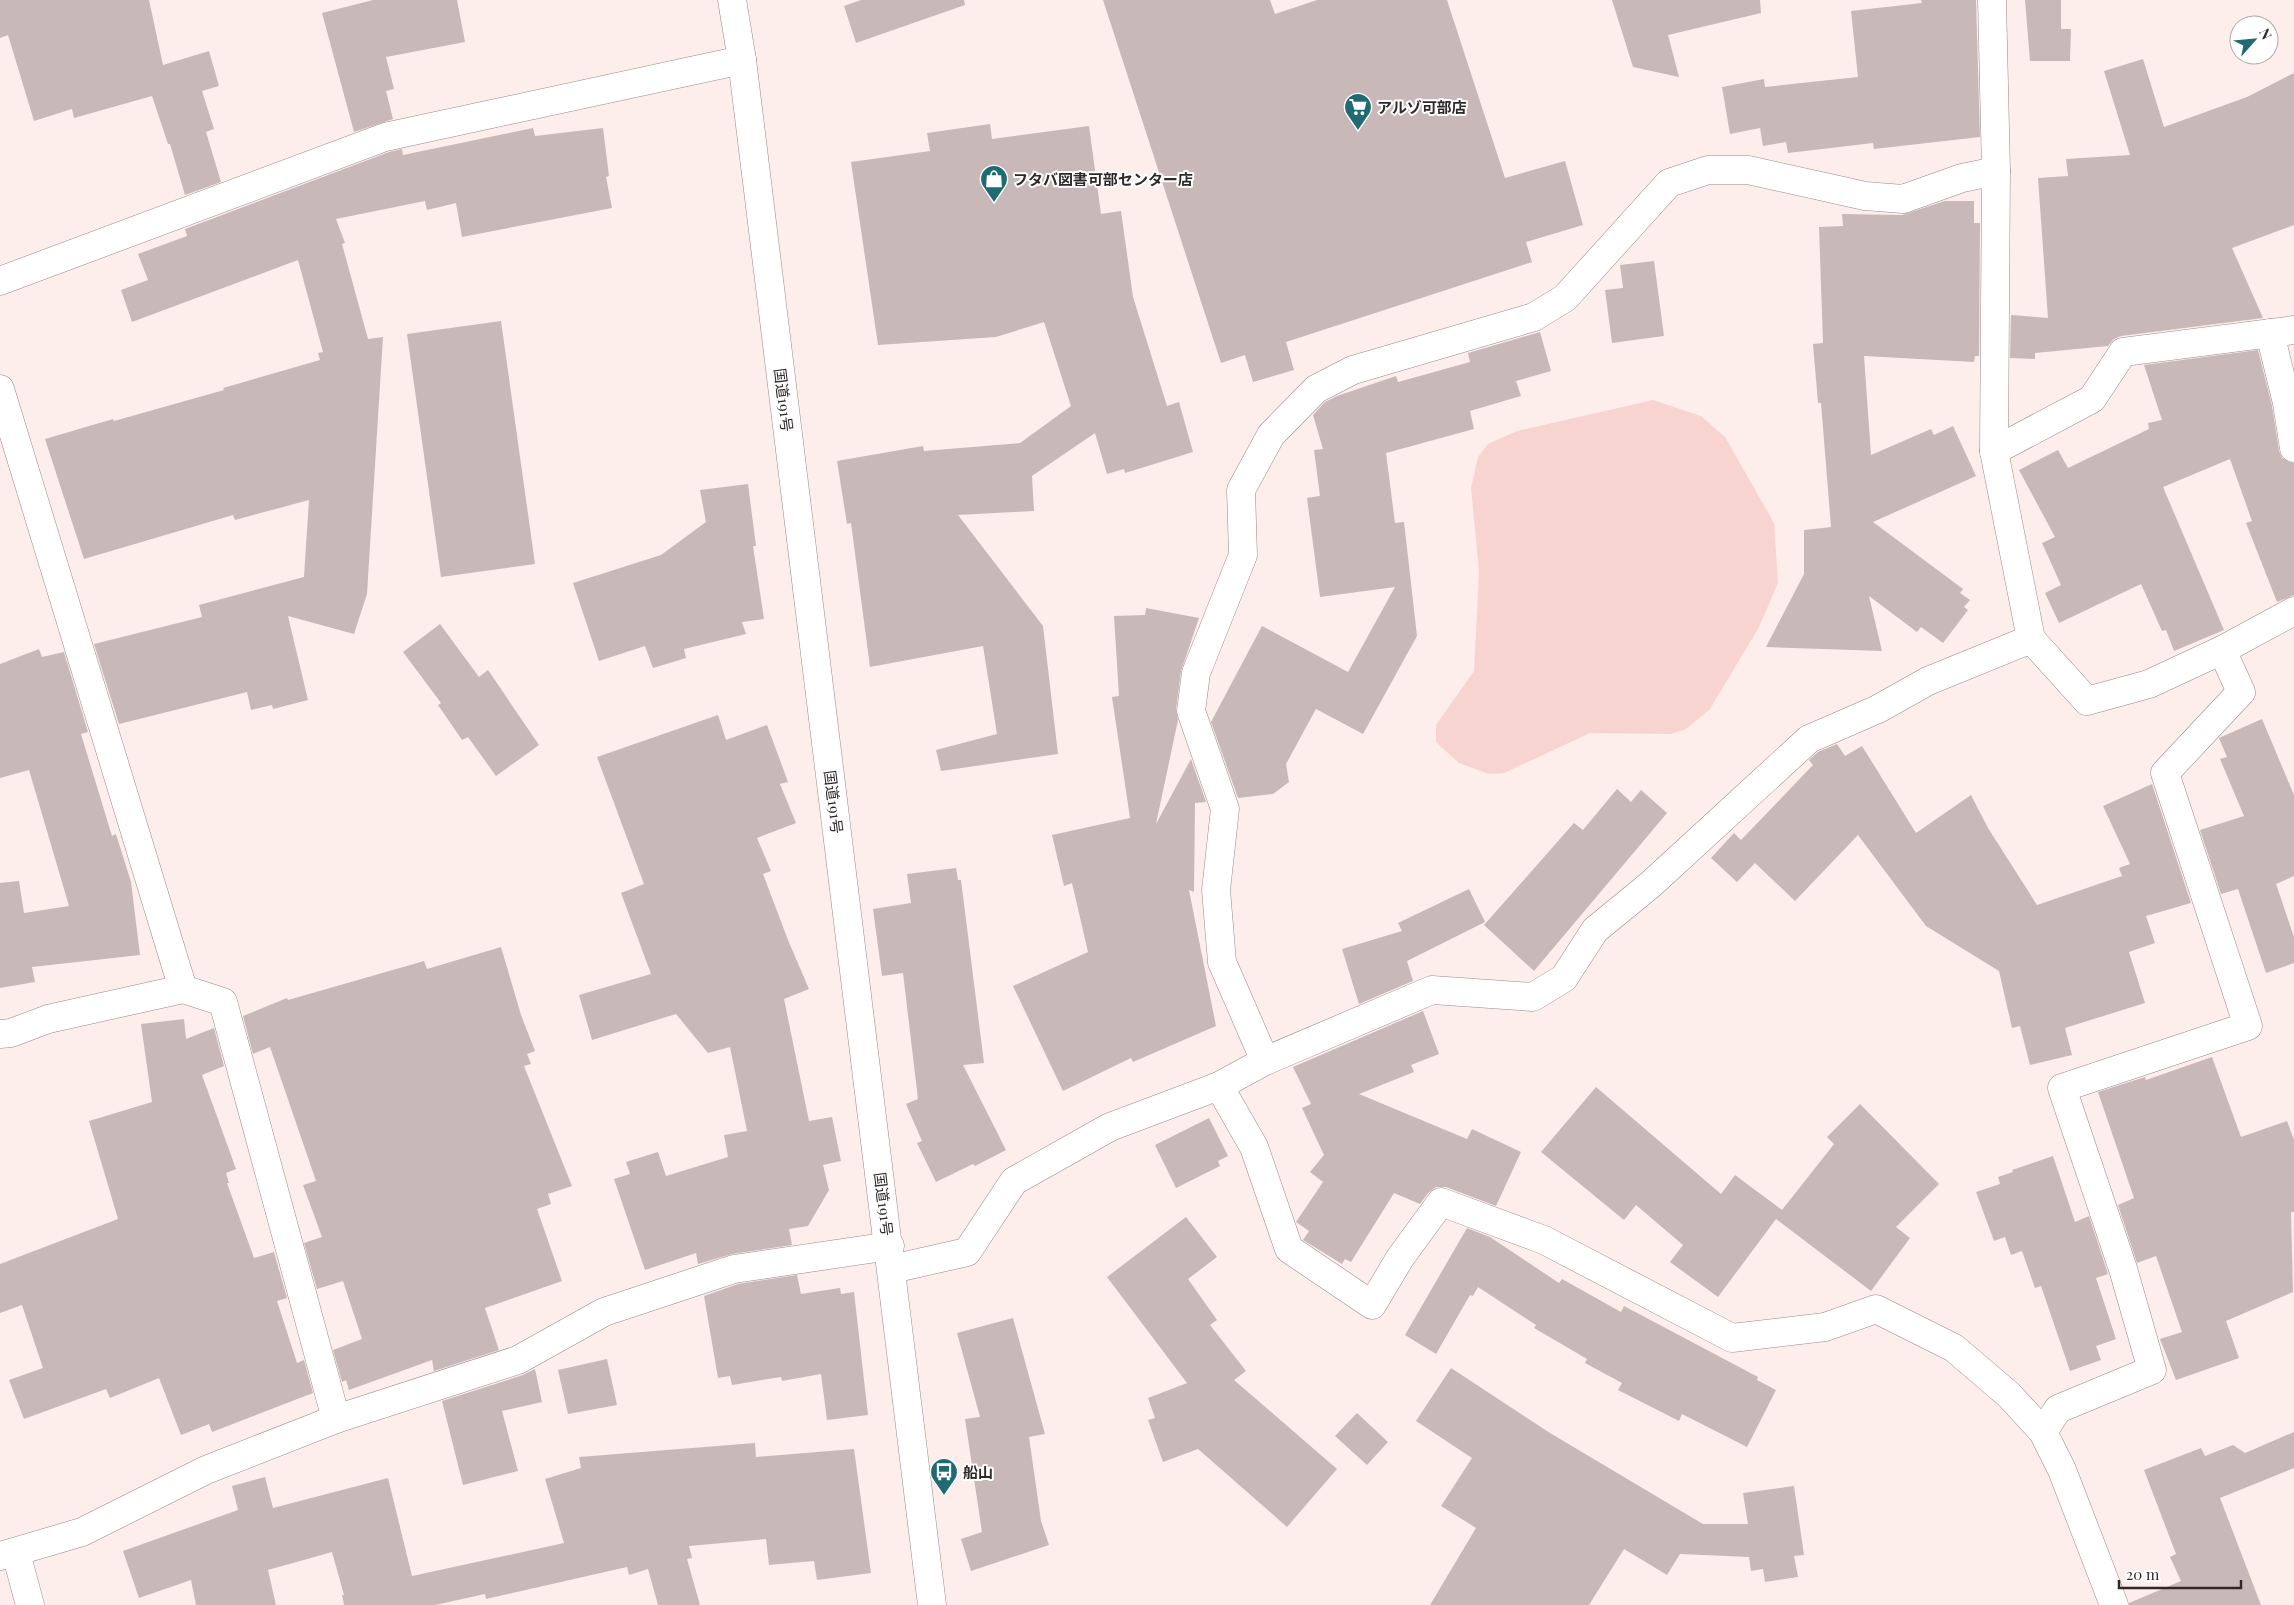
<svg xmlns="http://www.w3.org/2000/svg" width="2294" height="1605" font-family="'Playfair Display','Noto Sans JP',serif">
  <style>
    .green { fill: #f8d4d1 }
    .building { fill: #c8b9b8 }
    .lines { fill: none; stroke-linecap: round; stroke-linejoin: round }
    .minor-casing { stroke: #988a89; stroke-width: 29 }
    .highway-casing { stroke: #988a89; stroke-width: 29 }
    .minor { stroke: #fff; stroke-width: 28 }
    .highway { stroke: #fff; stroke-width: 28 }
    .labels { text-anchor: middle; dominant-baseline: central; stroke-width: 4; stroke-linejoin: round; paint-order: stroke }
    .poi-label { font-size: 15px; font-weight: bold; fill: #2e2928; stroke: #fff; text-anchor: start }
    .street-label { font-size: 15px; fill: #2e2928; stroke: #fff }
  </style>
  <rect width="100%" height="100%" fill="#fdedeb"/>
  <path class="green" d="M1653,400L1701,416L1725,437L1774,523L1778,583L1759,627L1710,709L1686,729L1671,734L1590,733L1504,773L1489,774L1459,763L1436,742V725L1474,671L1479,571L1471,488L1478,457L1488,444L1517,431Z"/>
  <g class="building">
    <path d="M0,0H149L163,65L209,51L219,86L202,91L214,129L206,132L221,182L185,195L170,144H168L152,96L74,118L72,109L34,121L8,35L0,38Z"/>
    <path d="M373,0H457L465,42L386,57L394,89L386,91L393,119L354,132L322,13Z"/>
    <path d="M861,0H964L965,5L856,43L844,6Z"/>
    <path d="M1103,0H1270L1275,14L1317,0H1447L1505,178L1565,161L1583,225L1526,242L1532,262L1286,342L1294,370L1253,382L1245,355L1221,363Z"/>
    <path d="M1612,0H1760L1761,13L1668,35L1679,77L1633,67Z"/>
    <path d="M1921,0H1976L1980,137L1874,149L1873,143L1788,153L1786,142L1763,146L1760,128L1730,134L1722,87L1764,79L1765,87L1858,77L1851,11L1922,3Z"/>
    <path d="M2025,0H2061V29H2071L2070,61H2030Z"/>
    <path d="M2143,59L2164,127L2247,97L2294,73V225L2232,248L2263,318L2121,336L2114,339L2108,346L2035,353V359L2010,358L2011,315L2048,318L2038,178L2068,176L2066,159L2130,155L2104,71Z"/>
    <path d="M990,124L992,139L1089,126L1101,214L1121,211L1133,297L1167,406L1179,402L1193,452L1125,473L1124,469L1107,474L1095,433L1032,476L1034,511L958,515L1043,626L1058,754L941,771L936,750L997,734L983,646L870,667L851,523L847,524L837,461L923,446L924,451L1020,443L1071,406L1044,322L996,337L878,345L851,162L930,151L927,133Z"/>
    <path d="M533,128L535,136L603,128L609,176L606,177L612,208L462,237L456,203L427,210L425,201L336,219L345,243L342,244L368,339L383,337L367,594L354,634L288,616L308,700L273,709L272,705L251,710L247,692L119,724L94,644L202,617L199,605L304,577L309,500L235,520L233,515L84,559L45,439L113,419L114,421L224,390L223,388L320,360L318,353L323,352L298,260L132,322L121,290L148,280L138,254L187,236L185,229L389,152L402,149L403,155Z"/>
    <path d="M1945,201H1974V223H1980L1979,356H1975L1974,362L1864,356L1871,455L1931,429L1934,435L1953,426L1976,476L1873,522L1963,589L1960,593L1970,600L1964,607L1968,610L1943,643L1921,627L1917,632L1869,596L1882,651L1766,647L1804,574V530L1831,527L1821,403H1818L1813,344L1823,343L1819,227L1843,226L1842,214L1902,215Z"/>
    <path d="M1654,261L1664,336L1612,343L1605,290L1623,288L1620,265Z"/>
    <path d="M501,321L535,564L441,577L407,334Z"/>
    <path d="M1540,332L1551,371L1516,381L1521,396L1470,411L1474,429L1386,453L1395,523L1404,522L1417,636L1363,734L1316,709L1286,764L1289,782L1273,794L1238,798L1211,722L1262,626L1348,672L1395,587L1320,597L1307,498L1320,496L1314,450L1323,449L1313,415L1325,402L1337,396L1396,376L1398,382L1470,362L1468,353Z"/>
    <path d="M2258,350L2272,406L2279,451L2282,458L2294,463V595L2277,602L2246,523L2252,521L2230,459L2163,487L2224,630L2174,651L2166,630L2162,631L2141,584L2059,623L2045,593L2061,585L2042,543L2055,537L2019,470L2058,450L2068,468L2149,429L2148,423L2162,420L2144,365Z"/>
    <path d="M748,484L756,546H753L764,619L742,622L746,634L684,649L686,658L653,668L645,646L599,661L573,583L661,555L706,522L700,490Z"/>
    <path d="M1146,608L1199,618L1181,671L1176,709L1178,720L1156,824L1191,759L1206,802L1195,803L1194,892L1189,890L1216,1026L1133,1062L1131,1058L1063,1091L1013,986L1088,952L1072,883L1064,886L1052,835L1130,818L1112,697L1119,696L1114,616L1145,615Z"/>
    <path d="M440,624L479,677L488,670L539,745L496,776L468,737L462,740L438,705L441,703L403,652Z"/>
    <path d="M39,649L42,657L64,652L88,732L81,734L112,836L116,834L131,882L140,955L32,967L35,982L0,988V883L19,881L24,913L69,906L29,770L0,778V664Z"/>
    <path d="M718,715L726,740L767,725L788,782L780,784L796,823L757,838L771,871L763,874L788,940L809,989L784,999L809,1121L832,1117L841,1161L823,1165L829,1190L808,1226L789,1229L792,1245L732,1254L698,1264L696,1253L645,1270L614,1179L630,1174L626,1162L658,1152L666,1176L728,1157L724,1135L747,1131L730,1047L708,1053L676,1014L592,1040L579,995L651,974L621,893L644,884L597,757Z"/>
    <path d="M2262,719L2294,795V876L2276,884L2294,937V963L2266,973L2238,889L2221,894L2200,830L2244,816L2220,759L2227,757L2219,738Z"/>
    <path d="M1837,744L1845,756L1862,746L1916,833L1971,795L1988,828L2037,905L2122,876L2119,868L2130,864L2103,806L2152,784L2191,903L2146,916L2155,943L2129,952L2145,1003L2065,1028L2072,1055L2030,1065L2020,1026L2012,1028L1999,971L1926,926L1858,835L1795,901L1755,863L1737,882L1711,858L1734,833L1741,840L1813,765L1809,760L1818,752Z"/>
    <path d="M1617,789L1631,802L1641,790L1667,813L1534,971L1484,925L1574,823L1583,830Z"/>
    <path d="M956,868L958,880H961L984,1063L963,1065L1006,1150L975,1166L973,1164L936,1182L917,1143L922,1141L906,1104L918,1099L903,973L882,976L873,909L911,903L907,874Z"/>
    <path d="M1469,889L1485,922L1407,961L1413,981L1359,1004L1342,949L1402,931L1398,923Z"/>
    <path d="M501,947L521,1015L535,1051L527,1054L531,1064L524,1066L572,1186L548,1194L551,1204L537,1209L562,1281L485,1308L499,1350L434,1371L432,1360L349,1390L346,1380L342,1382L333,1350L362,1339L343,1281L317,1289L304,1243L322,1237L303,1185L316,1181L270,1047L253,1054L243,1016L287,998L288,1000L424,961L427,969Z"/>
    <path d="M1423,1011L1439,1054L1411,1065L1414,1072L1359,1094L1467,1139L1472,1129L1521,1152L1496,1206L1446,1187H1436L1428,1193L1420,1204L1394,1193L1351,1262L1345,1259L1342,1264L1303,1240L1309,1231L1296,1222L1323,1182L1310,1172L1324,1155L1302,1108L1311,1104L1293,1067Z"/>
    <path d="M184,1019L186,1039L214,1028L224,1066L202,1075L236,1169L226,1173L229,1183H227L254,1258L274,1252L287,1298L277,1301L297,1363L304,1360L313,1393L212,1432L209,1424L181,1435L159,1378L110,1398L106,1389L24,1419L9,1380L43,1368L22,1305L0,1313V1264L118,1219L89,1121L152,1102L141,1024Z"/>
    <path d="M2212,1057L2241,1137L2287,1121L2294,1140V1212H2291L2293,1292L2226,1321L2239,1358L2176,1380L2160,1339L2182,1332L2156,1256L2137,1263L2118,1205L2134,1198L2098,1092L2145,1077L2146,1080Z"/>
    <path d="M1596,1087L1721,1194L1735,1175L1782,1210L1834,1144L1827,1137L1860,1104L1939,1184L1896,1227L1910,1238L1871,1291L1776,1219L1718,1297L1670,1262L1683,1245L1636,1205L1624,1220L1541,1152Z"/>
    <path d="M1209,1118L1228,1156L1218,1161L1220,1166L1176,1188L1155,1145Z"/>
    <path d="M2053,1156L2075,1222L2089,1216L2108,1274L2096,1278L2116,1339L2096,1346L2101,1360L2070,1371L2041,1286L2035,1288L2022,1251L2011,1255L2005,1237L1994,1241L1976,1192L2000,1184L1998,1177L2013,1172L2012,1170Z"/>
    <path d="M1186,1217L1217,1257L1188,1279L1217,1320L1210,1325L1246,1371L1234,1380L1337,1469L1287,1527L1198,1449L1163,1462L1148,1420L1155,1418L1148,1398L1187,1383L1107,1277Z"/>
    <path d="M1467,1228L1490,1237L1559,1283L1562,1279L1621,1312L1624,1306L1758,1377L1757,1380L1776,1390L1747,1447L1682,1414L1679,1421L1618,1390L1622,1383L1585,1363L1587,1359L1534,1328L1536,1325L1478,1287L1473,1296L1470,1295L1436,1354L1405,1335Z"/>
    <path d="M797,1275L801,1294L840,1288L841,1294L854,1292L868,1415L827,1420L821,1374L782,1381L781,1377L732,1385L730,1376L718,1378L704,1296L738,1284Z"/>
    <path d="M1013,1318L1045,1434L1029,1437L1041,1521L1049,1545L971,1571L961,1539L982,1532L965,1419L980,1417L957,1333Z"/>
    <path d="M607,1359L617,1405L568,1414L558,1370Z"/>
    <path d="M1451,1368L1550,1433L1703,1524H1748L1743,1493L1794,1486L1804,1555L1794,1556L1798,1577L1765,1582L1763,1569L1751,1571L1749,1557L1680,1554L1667,1575L1624,1549L1589,1605H1430L1476,1528L1441,1506L1472,1458L1416,1421Z"/>
    <path d="M535,1369L542,1402L502,1411L518,1471L463,1485L442,1401L523,1375Z"/>
    <path d="M1357,1413L1388,1442L1367,1465L1335,1436Z"/>
    <path d="M2294,1432V1468L2220,1498L2261,1605H2129V1603L2181,1581L2170,1557L2176,1554L2144,1470L2201,1448L2205,1456L2233,1445L2245,1453Z"/>
    <path d="M755,1443L756,1457L854,1449L871,1573L817,1580L814,1561L769,1565L766,1539L689,1546L692,1558L687,1559L700,1605H658L648,1569L629,1575L627,1567L486,1599L485,1594L435,1605H344L342,1595H344L332,1552L268,1570L276,1605H196L191,1580L139,1598L123,1551L238,1510L232,1486L265,1477L273,1508L388,1478L412,1576L564,1543L545,1479L581,1468L579,1457Z"/>
  </g>
  <g class="lines">
    <defs>
      <g id="minor">
        <path d="M1992,0L1996,171L1994,451L2031,639L2087,701L2149,684L2222,650L2294,611"/>
        <path d="M0,281L385,137L742,60"/>
        <path d="M2270,333L2287,403L2294,448"/>
        <path d="M0,389L183,989"/>
        <path d="M1994,451L2092,399L2123,352L2294,330"/>
        <path d="M0,1034L11,1033L48,1019L183,989L223,1002L336,1419"/>
        <path d="M1265,1061L1222,962L1216,890L1225,809L1191,711L1196,673L1243,555L1241,490L1271,435L1316,389L1353,370L1534,317L1565,298L1669,183L1708,170H1748L1865,196L1903,199L1962,178L1996,171"/>
        <path d="M1219,1086L1254,1147L1289,1249L1372,1305L1400,1258L1441,1202L1544,1240L1732,1338L1825,1327L1876,1309L1954,1348L2009,1395L2043,1432L2062,1470L2114,1605"/>
        <path d="M892,1269L967,1252L1014,1181L1110,1127L1219,1086L1265,1061L1432,990L1533,997L1564,978L1595,930L1650,885L1809,739L1878,709L1928,681L2031,639"/>
        <path d="M2043,1432L2058,1409L2152,1370L2123,1269L2062,1088L2248,1026L2165,773L2241,692L2222,650"/>
        <path d="M16,1553L30,1605"/>
        <path d="M0,1556L82,1532L206,1470L336,1419L518,1360L604,1312L734,1269L890,1246"/>
      </g>
      <path id="highway" d="M732,0L742,60L932,1605"/>
    </defs>
    <use href="#minor" class="minor-casing"/>
    <use href="#highway" class="highway-casing"/>
    <use href="#minor" class="minor"/>
    <use href="#highway" class="highway"/>
  </g>
  <defs>
    <symbol id="supermarket-pin" viewBox="-11 -11 22 30"><path d="M0 17L-7.5 6A9.5 9.5 0 1 1 7.5 6Z" fill="#206a74" stroke="#fff"/><path d="M-6-5.5h2.5l.6 2H6L4.5 2H-2.5L-4.4-4H-6ZM-1.5 3.2a1.3 1.3 0 1 0 .1 0ZM3 3.2a1.3 1.3 0 1 0 .1 0Z" fill="#fff"/></symbol>
    <symbol id="shop-pin" viewBox="-11 -11 22 30"><path d="M0 17L-7.5 6A9.5 9.5 0 1 1 7.5 6Z" fill="#206a74" stroke="#fff"/><path d="M-5-2.5h2.3a2.7 3.5 0 0 1 5.4 0H5L5.5 6h-11ZM-1.5-2.5h3a1.5 2.3 0 0 0-3 0Z" fill="#fff"/></symbol>
    <symbol id="bus-pin" viewBox="-11 -11 22 30"><path d="M0 17L-7.5 6A9.5 9.5 0 1 1 7.5 6Z" fill="#206a74" stroke="#fff"/><path d="M-5-6H5V4H4V6H2V4H-2V6H-4V4H-5ZM-3.5-4V0h7V-4ZM-3.5 1.2v1.5H-2V1.2ZM2 1.2v1.5H3.5V1.2Z" fill="#fff"/></symbol>
  </defs>
  <g fill-rule="evenodd">
    <use href="#supermarket-pin" x="1342" y="91" width="32" height="43"/>
    <use href="#shop-pin" x="978" y="163" width="32" height="43"/>
    <use href="#bus-pin" x="928" y="1456" width="32" height="43"/>
  </g>
  <g class="labels">
    <g class="poi-label">
      <text x="1377" y="107">アルゾ可部店</text>
      <text x="1013" y="179">フタバ図書可部センター店</text>
      <text x="963" y="1472">船山</text>
    </g>
    <g class="street-label">
      <text transform="translate(784 400) rotate(83)">国道191号</text>
      <text transform="translate(834 802) rotate(83)">国道191号</text>
      <text transform="translate(884 1204) rotate(83)">国道191号</text>
    </g>
  </g>
  <g transform="translate(2254 40) rotate(63)"><circle r="24" fill="#ffffff" stroke="#aba9a9"/>
  <path d="M0-4L9 19L0 12L-9 19Z" fill="#206a74"/>
  <text y="-8" font-size="14" font-weight="bold" text-anchor="middle" fill="#2e2928">N</text>
  </g>
  <path d="M2119 1580v8h122v-8" fill="none" stroke="#2e2928" stroke-width="2.5"/>
  <text x="2126" y="1580" font-size="15" fill="#2e2928" stroke="#ffffff" stroke-width="4" paint-order="stroke">20 m</text>
</svg>
